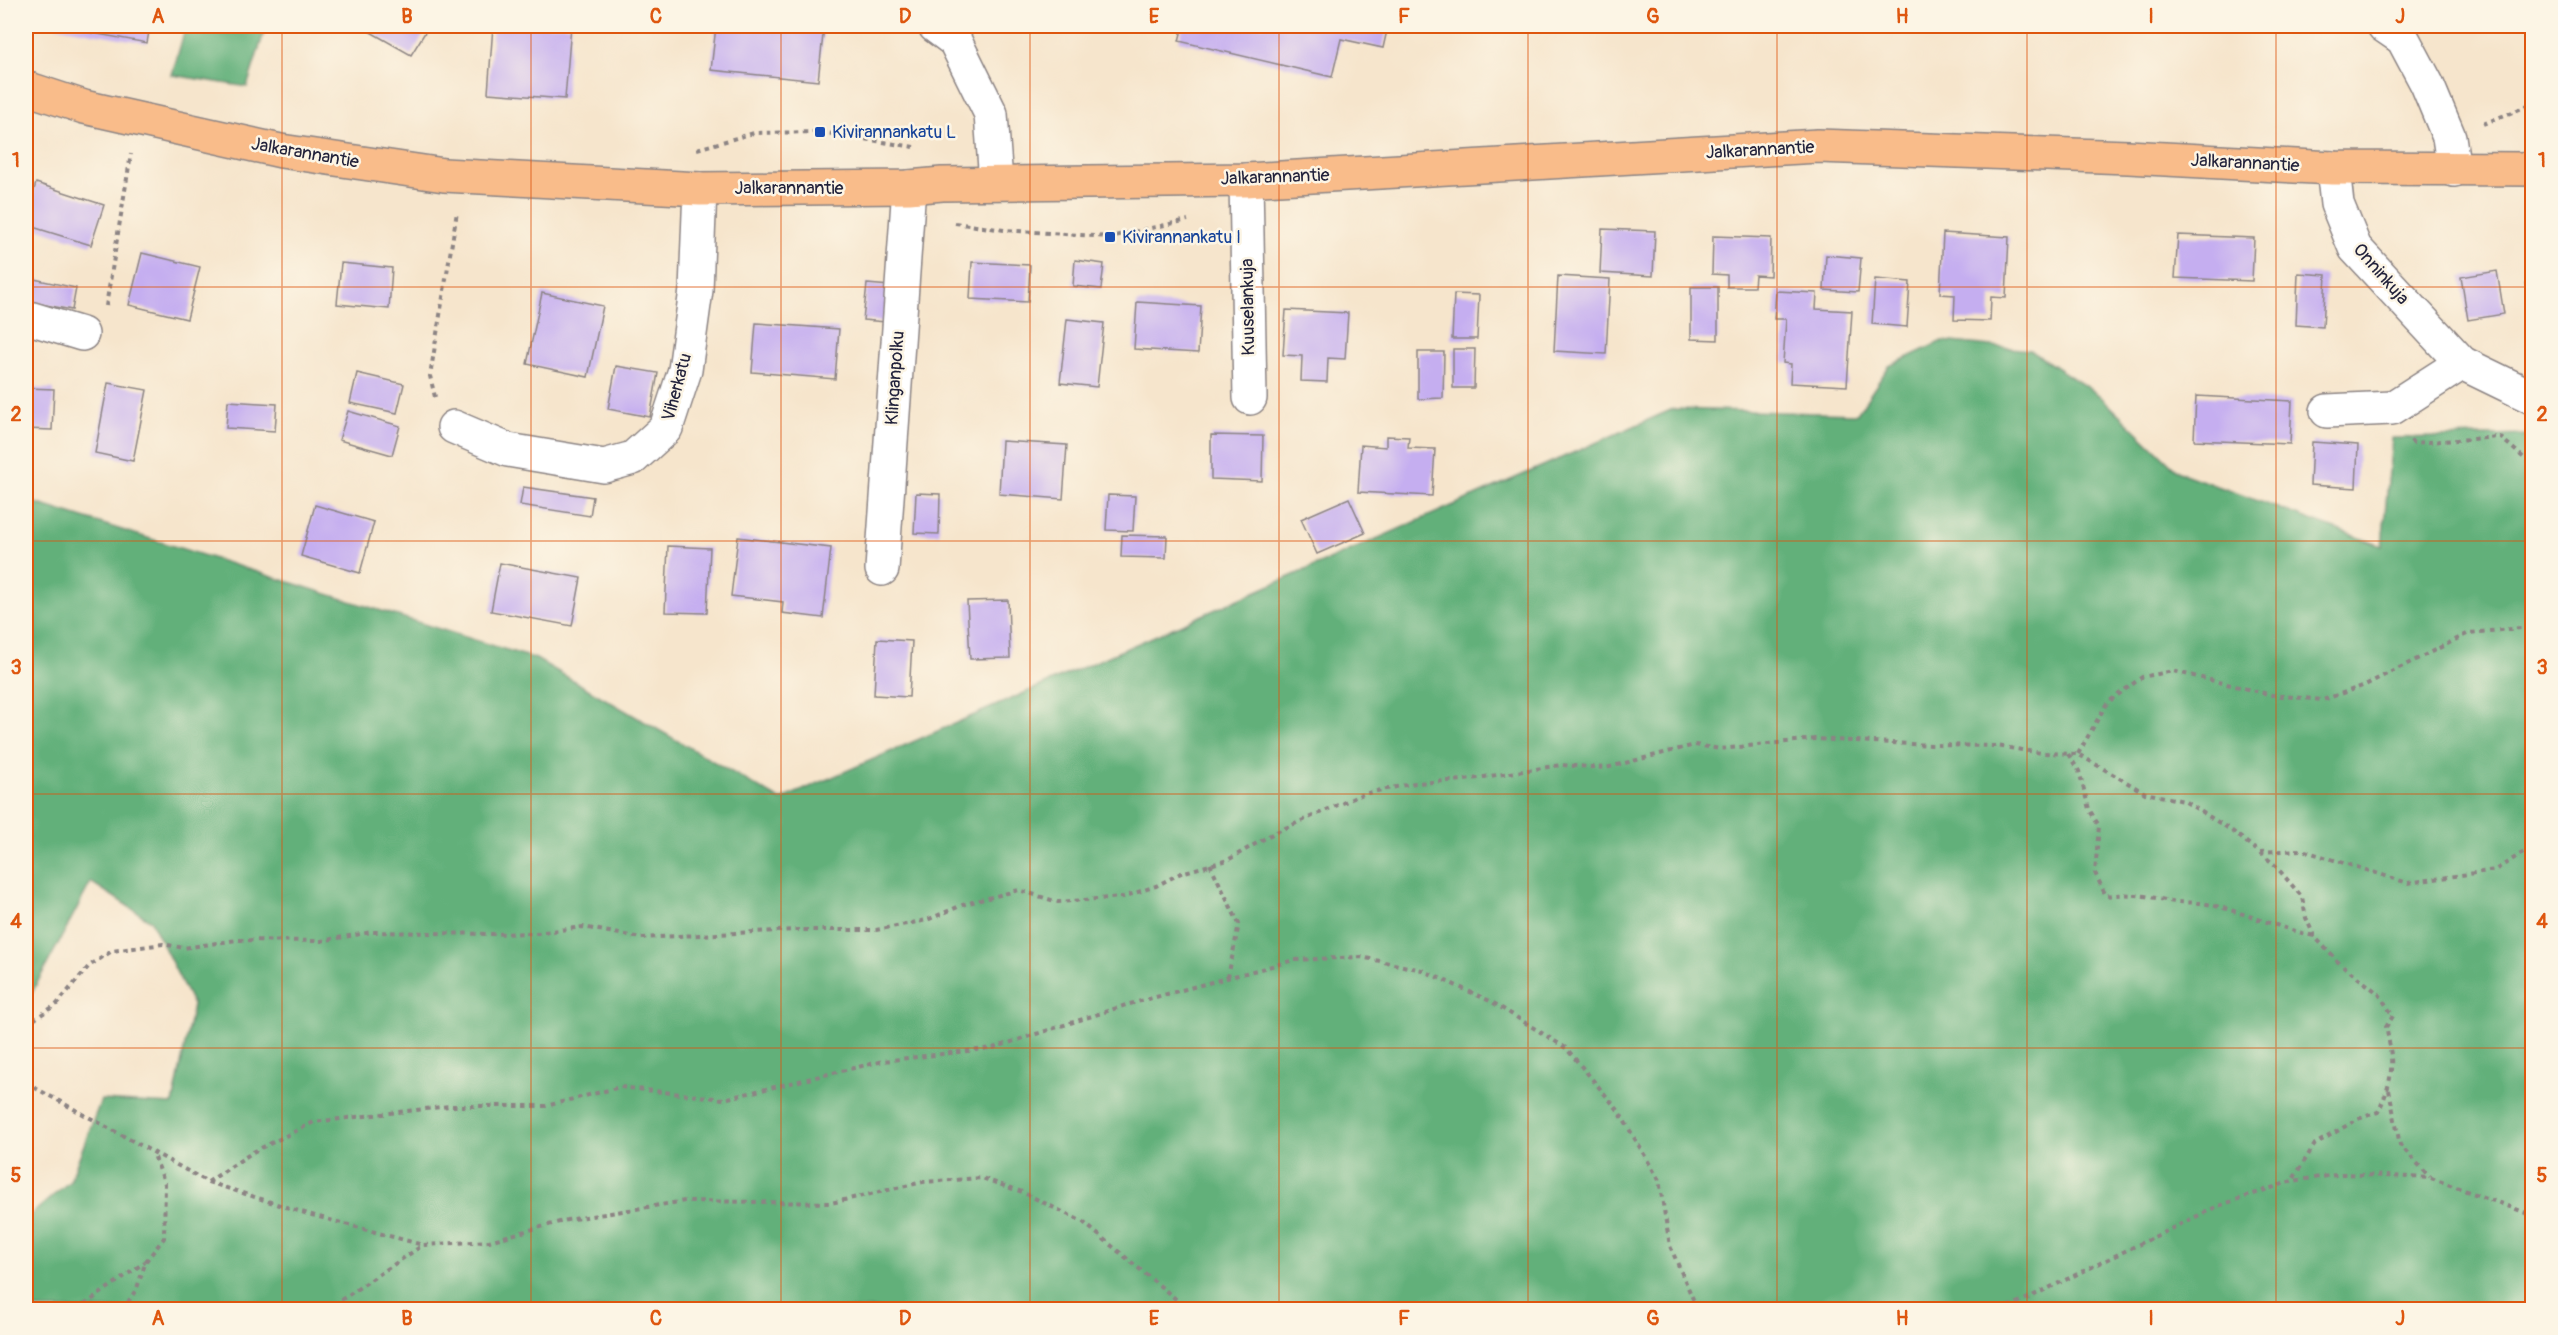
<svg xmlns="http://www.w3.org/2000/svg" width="2558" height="1335" font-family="Pangolin,sans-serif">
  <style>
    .forest { fill: #62b07a; stroke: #42695a; stroke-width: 1.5 }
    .building { fill: #c5aef0 }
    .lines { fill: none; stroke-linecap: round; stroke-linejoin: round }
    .minor-casing { stroke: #8c8484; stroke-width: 36 }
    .major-casing { stroke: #8c8484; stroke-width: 36 }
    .path { stroke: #8c8484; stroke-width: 4; stroke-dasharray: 4.5 4.5; stroke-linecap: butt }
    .minor { stroke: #fff; stroke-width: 33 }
    .major { stroke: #f9bc8a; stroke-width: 33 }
    .grid { fill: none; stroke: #de560e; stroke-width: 1.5; stroke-opacity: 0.55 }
    .transit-dot { fill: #1a4fb4; stroke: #fcf5e5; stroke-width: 2 }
    .labels { text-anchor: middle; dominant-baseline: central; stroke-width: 5; stroke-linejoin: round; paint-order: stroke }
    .transit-label { font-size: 18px; fill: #164399; stroke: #fcf5e5; text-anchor: start }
    .street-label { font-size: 18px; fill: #22223b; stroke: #fcf5e5 }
    .neatline { fill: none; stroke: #de560e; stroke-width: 2 }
    .grid-label { font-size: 20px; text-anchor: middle; font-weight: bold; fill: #de560e }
  </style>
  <rect width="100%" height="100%" fill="#fcf5e5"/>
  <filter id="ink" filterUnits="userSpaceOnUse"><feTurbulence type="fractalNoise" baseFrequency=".0167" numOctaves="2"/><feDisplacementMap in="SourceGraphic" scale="12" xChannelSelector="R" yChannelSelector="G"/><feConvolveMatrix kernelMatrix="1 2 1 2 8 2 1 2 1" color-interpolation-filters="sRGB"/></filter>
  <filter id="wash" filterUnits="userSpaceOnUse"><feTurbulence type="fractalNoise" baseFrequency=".008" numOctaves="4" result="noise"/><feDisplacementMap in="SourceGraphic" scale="24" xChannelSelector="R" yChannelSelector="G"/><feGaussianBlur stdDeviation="1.35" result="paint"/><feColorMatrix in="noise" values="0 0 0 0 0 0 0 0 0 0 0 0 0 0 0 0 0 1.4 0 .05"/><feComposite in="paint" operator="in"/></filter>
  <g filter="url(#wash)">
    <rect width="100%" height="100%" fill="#f6e5cc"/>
    <g class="forest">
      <path d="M186,26H266L247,87L172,75Z"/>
      <path d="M1942,341L2030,350L2099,395L2179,472L2382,546L2392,438L2532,435V1309H26V1219L70,1181L101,1100L173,1104L193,1005L151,921L91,882L26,1004V500L536,659L780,800L1673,409L1857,414L1889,366Z"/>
    </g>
    <g id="blocks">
      <g class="building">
        <path d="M54,26H150L147,43Z"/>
        <path d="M370,26H429L411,55L367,30Z"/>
        <path d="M493,26H571L565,99L488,93Z"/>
        <path d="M716,26H824L818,81L711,70Z"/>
        <path d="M1183,26H1388L1383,48L1341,39L1332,77L1179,41Z"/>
        <path d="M36,183L104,205L91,245L26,225V217Z"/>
        <path d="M1602,229L1655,231L1653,276L1600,273Z"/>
        <path d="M1943,233L2009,237L2006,298L1991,297L1990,321L1954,320L1955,295L1940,294Z"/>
        <path d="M2178,235L2254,238L2252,281L2175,278Z"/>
        <path d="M1713,236L1771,238L1770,276L1755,275L1754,287H1727V275L1712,274Z"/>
        <path d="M142,253L200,267L187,319L129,305Z"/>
        <path d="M1826,255L1861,258L1858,292L1824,290Z"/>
        <path d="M1075,260L1104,264L1101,289L1073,286Z"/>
        <path d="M972,262L1030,265L1028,302L970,299Z"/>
        <path d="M341,263L392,268L389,309L337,304Z"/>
        <path d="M2497,271L2504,314L2468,320L2461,277Z"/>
        <path d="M2298,273L2326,275L2323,327L2296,325Z"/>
        <path d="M1558,276L1610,279L1606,354L1554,351Z"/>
        <path d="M34,279L76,288L72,310L30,302Z"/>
        <path d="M1875,279L1910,282L1907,327L1872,324Z"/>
        <path d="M2532,282V311H2531L2526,283Z"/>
        <path d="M867,284L890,286L886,322L863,320Z"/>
        <path d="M1691,287H1718V340L1691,339Z"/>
        <path d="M1776,291L1817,293L1816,309L1852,311L1847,386L1790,383L1791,364L1783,363L1786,319H1774Z"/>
        <path d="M542,293L603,306L588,377L527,364Z"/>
        <path d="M1454,294L1479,295L1477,339H1452Z"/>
        <path d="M1137,302L1201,306L1198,353L1134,349Z"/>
        <path d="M1286,310L1348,313L1345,359L1328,358L1327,382L1301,381L1302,356L1283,355Z"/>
        <path d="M1067,319L1104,323L1097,387L1060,383Z"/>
        <path d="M756,323L839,329L835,379L752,372Z"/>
        <path d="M1453,349H1475L1474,388H1453Z"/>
        <path d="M1418,352H1444L1443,398L1418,399Z"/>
        <path d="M616,366L658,373L650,417L608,409Z"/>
        <path d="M357,373L404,384L397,413L350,403Z"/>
        <path d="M108,383L147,390L133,461L95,453Z"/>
        <path d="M26,388L54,389L52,430L26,429Z"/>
        <path d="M2196,396L2292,401L2290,444L2194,440Z"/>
        <path d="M228,401L277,404L275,431L226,428Z"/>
        <path d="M348,411L400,426L392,455L339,440Z"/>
        <path d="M1211,435L1263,436L1262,481L1211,479Z"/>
        <path d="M1386,436L1409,437L1408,448L1435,449L1432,496L1358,492L1361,445L1386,447Z"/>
        <path d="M1002,441L1067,445L1063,499L999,494Z"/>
        <path d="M2312,442L2358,445L2356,488L2310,485Z"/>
        <path d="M523,487L593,497L590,516L520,505Z"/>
        <path d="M916,493L940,494L939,534L914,533Z"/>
        <path d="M1108,495L1135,496L1133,531L1106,530Z"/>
        <path d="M1349,498L1365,533L1317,554L1301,519Z"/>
        <path d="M315,505L374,522L360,573L301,556Z"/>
        <path d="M1122,535L1167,536L1166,558L1121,557Z"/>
        <path d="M738,537L831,548L823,618L782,613L783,602L731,596Z"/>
        <path d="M668,546L710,548L707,613L665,612Z"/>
        <path d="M500,563L581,578L572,626L491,611Z"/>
        <path d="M1008,600L1010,658L970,659L967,601Z"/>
        <path d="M877,639L912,641L909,697L874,695Z"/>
      </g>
    </g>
  </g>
  <g filter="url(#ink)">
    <use href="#blocks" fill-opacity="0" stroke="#8c8484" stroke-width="1.5"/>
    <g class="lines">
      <defs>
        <g id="minor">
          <path d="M935,26L955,41L991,114L996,182"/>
          <path d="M2384,26L2403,39L2427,84L2449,137L2454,170"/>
          <path d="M2333,168L2337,204L2355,248L2462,363"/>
          <path d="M1246,180L1250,398"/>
          <path d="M26,317L82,334"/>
          <path d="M2327,411L2392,408L2462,363L2532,397"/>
          <path d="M454,427L508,450L604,466L633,458L666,428L685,370L696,290L700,189"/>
          <path d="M882,569L909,187"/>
        </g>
        <path id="major" d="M26,88L84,107L281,151L444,175L700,189L909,187L942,184L1246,180L1818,146L2128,157L2333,168L2532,169"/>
      </defs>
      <use href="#minor" class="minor-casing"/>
      <use href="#major" class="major-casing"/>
      <g class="path">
        <path d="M2483,124L2532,104"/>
        <path d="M697,149L754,133L820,132L914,147"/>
        <path d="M955,223L1004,230L1110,237L1188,220"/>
        <path d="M106,306L131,154"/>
        <path d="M435,397L430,376L457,212"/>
        <path d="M2411,440L2413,443L2500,437L2532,465"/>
        <path d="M2068,754L2079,771L2089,809L2099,826L2095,873L2106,896C2129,893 2143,895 2165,900C2179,904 2194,901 2207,904C2244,912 2278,928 2314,936"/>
        <path d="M2078,754L2107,703L2142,677L2173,671L2272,695L2323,700L2365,685L2469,633L2532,627"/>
        <path d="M2260,852L2302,850L2408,883L2495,870L2532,847"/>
        <path d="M1210,864L1239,924L1228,977"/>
        <path d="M26,1025L57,1004L89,966L112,951L163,944L184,948L237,940L321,941L372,932L491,934L537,933L583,927L641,938L794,930H876L927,920L965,904L1019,890L1058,902L1123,897L1156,886L1181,873L1228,860L1274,833L1363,794L1415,783L1465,780L1561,765L1606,768L1695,745L1720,749L1815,739L1931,745L1997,746L2041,753L2078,754L2145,793L2184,801L2231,830L2274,864L2302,897L2306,918L2314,936L2337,961L2379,994L2393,1016L2386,1027C2394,1062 2394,1079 2378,1112L2358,1119L2315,1144L2292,1181"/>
        <path d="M26,1083L208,1182L308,1214L423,1245L489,1241L567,1220L685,1201L831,1203L923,1182L982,1178L1022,1192L1083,1222L1189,1310"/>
        <path d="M2389,1090L2400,1145L2430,1177"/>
        <path d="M208,1182L253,1152L314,1122L450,1106H546L620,1087L724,1099L883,1061L993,1048L1126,1005L1294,960L1361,957L1422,970L1492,1002L1566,1048L1618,1110L1659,1180L1670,1246L1693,1299L1705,1310"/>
        <path d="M77,1310L145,1262"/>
        <path d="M123,1310L137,1288L146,1261L164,1238L165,1184L154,1155"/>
        <path d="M326,1310L423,1245"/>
        <path d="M2000,1310L2026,1299L2218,1206L2292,1181L2343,1174L2431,1178L2532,1215"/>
      </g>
      <use href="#minor" class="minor"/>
      <use href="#major" class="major"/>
    </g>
  </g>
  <path class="grid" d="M282,26V1310M531,26V1310M781,26V1310M1030,26V1310M1279,26V1310M1528,26V1310M1777,26V1310M2027,26V1310M2276,26V1310M26,287H2532M26,541H2532M26,794H2532M26,1048H2532"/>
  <g class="transit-dot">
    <rect x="814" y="126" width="12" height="12" rx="3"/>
    <rect x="1104" y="231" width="12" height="12" rx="3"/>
  </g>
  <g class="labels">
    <g class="transit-label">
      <text x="832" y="132">Kivirannankatu L</text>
      <text x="1122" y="237">Kivirannankatu I</text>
    </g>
    <g class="street-label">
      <text transform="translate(1760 150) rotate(-3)">Jalkarannantie</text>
      <text transform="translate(305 153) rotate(10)">Jalkarannantie</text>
      <text transform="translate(2245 163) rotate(3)">Jalkarannantie</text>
      <text transform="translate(1275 177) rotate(-2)">Jalkarannantie</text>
      <text x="789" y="188">Jalkarannantie</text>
      <text transform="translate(2381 274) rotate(49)">Onninkuja</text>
      <text transform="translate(1248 307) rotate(-91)">Kuuselankuja</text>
      <text transform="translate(895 378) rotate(-86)">Klinganpolku</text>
      <text transform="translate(677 387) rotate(-75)">Viherkatu</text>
    </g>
  </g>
  <rect width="2558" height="1335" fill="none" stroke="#fcf5e5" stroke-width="66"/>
  <rect x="33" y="33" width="2492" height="1269" class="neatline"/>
  <g class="grid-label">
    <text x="158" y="23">A</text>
    <text x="407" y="23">B</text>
    <text x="656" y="23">C</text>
    <text x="905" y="23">D</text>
    <text x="1154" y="23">E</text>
    <text x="1404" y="23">F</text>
    <text x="1653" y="23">G</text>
    <text x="1902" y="23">H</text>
    <text x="2151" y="23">I</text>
    <text x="2400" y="23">J</text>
    <text x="16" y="167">1</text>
    <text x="2542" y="167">1</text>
    <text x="16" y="421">2</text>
    <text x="2542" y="421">2</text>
    <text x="16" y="674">3</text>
    <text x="2542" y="674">3</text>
    <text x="16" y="928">4</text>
    <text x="2542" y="928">4</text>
    <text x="16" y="1182">5</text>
    <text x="2542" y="1182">5</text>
    <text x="158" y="1325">A</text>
    <text x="407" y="1325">B</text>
    <text x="656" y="1325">C</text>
    <text x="905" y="1325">D</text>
    <text x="1154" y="1325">E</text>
    <text x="1404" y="1325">F</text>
    <text x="1653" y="1325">G</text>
    <text x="1902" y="1325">H</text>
    <text x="2151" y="1325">I</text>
    <text x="2400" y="1325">J</text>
  </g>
</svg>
